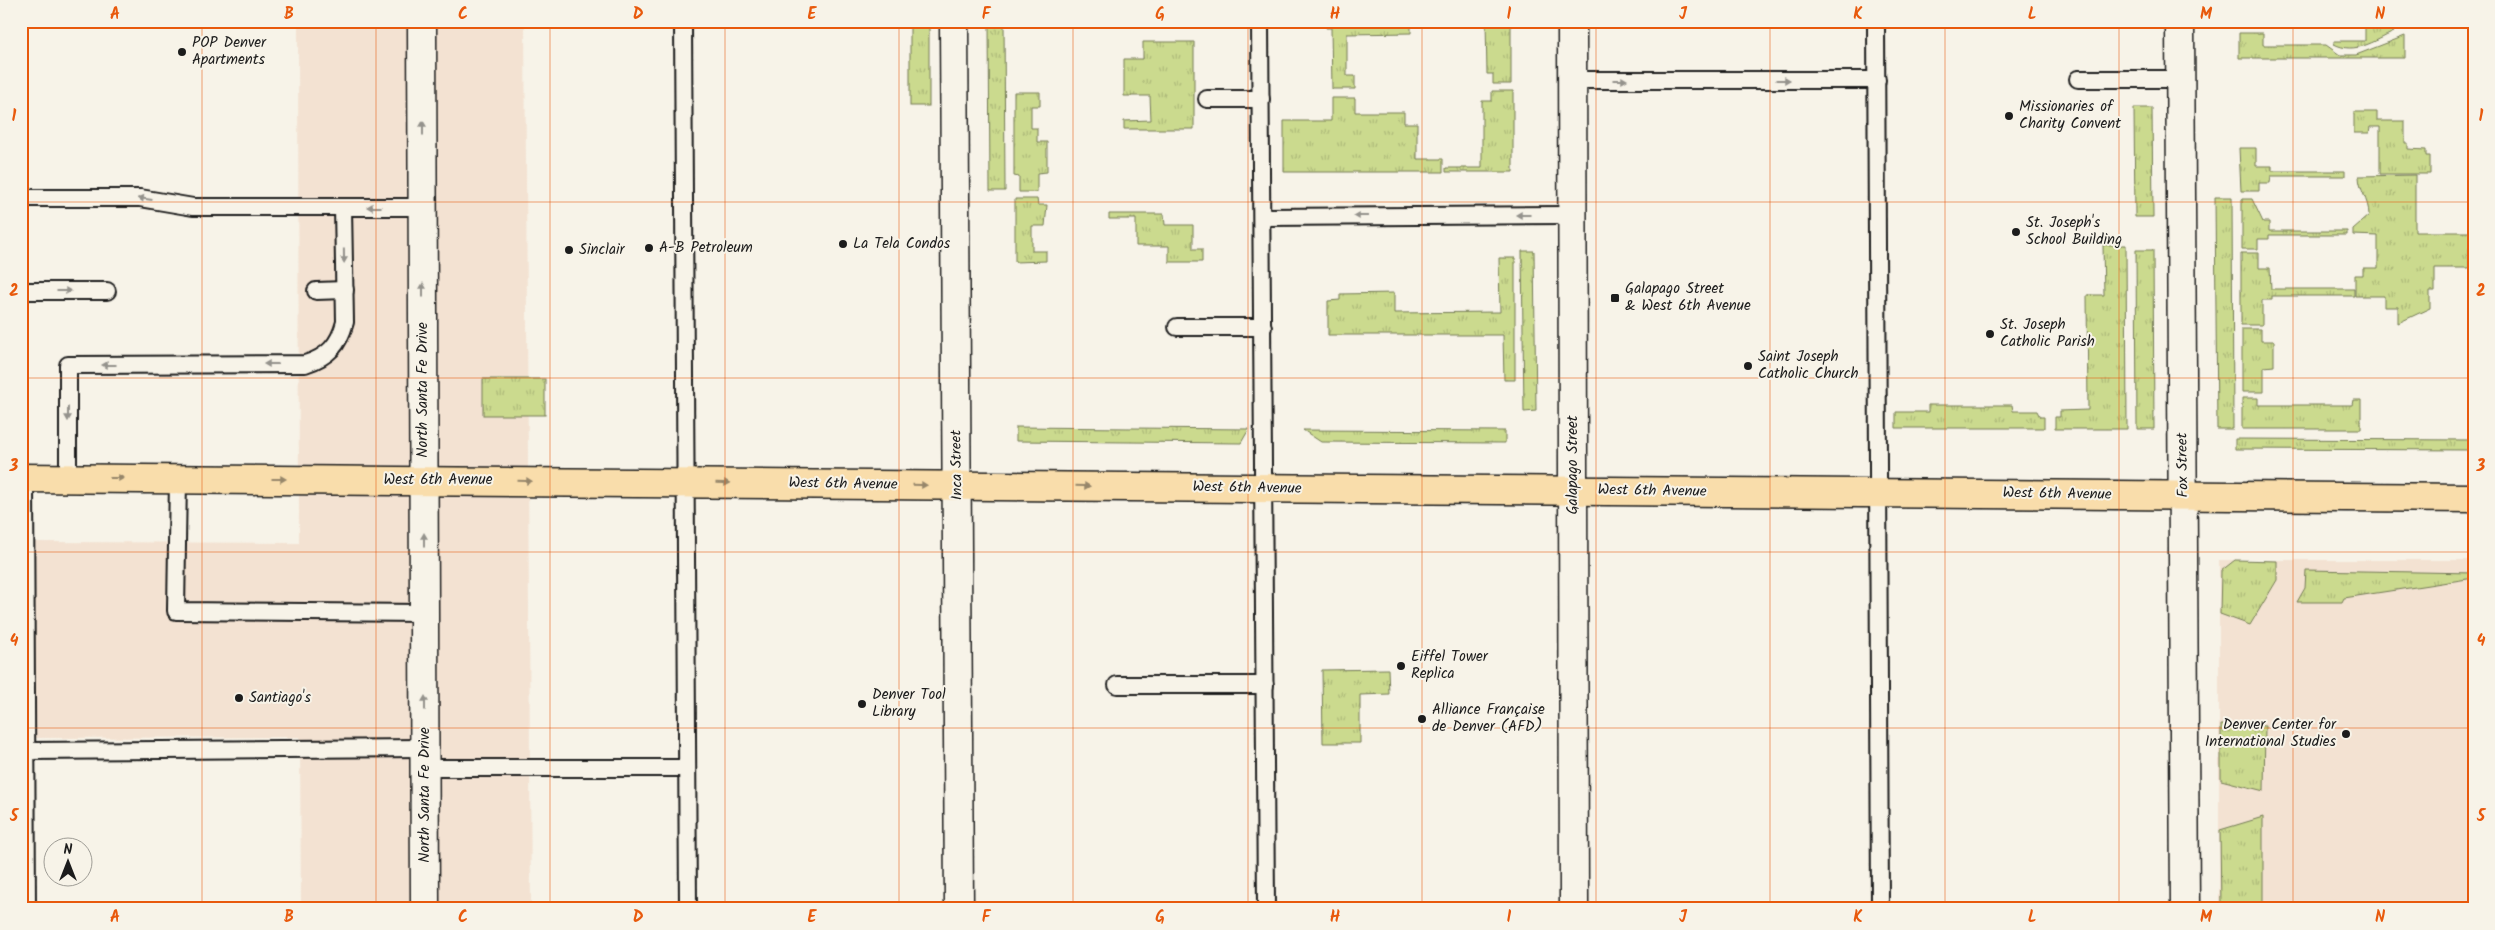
<svg xmlns="http://www.w3.org/2000/svg" width="2495" height="930" font-family="Kalam,sans-serif">
  <style>
    .built { fill: #f3e2d2 }
    .grass { fill: url(#grass-tufts); stroke: #747b55 }
    .lines { fill: none; stroke-linecap: round; stroke-linejoin: round }
    .lane-casing { stroke: #1c1c1c; stroke-width: 20 }
    .street-casing { stroke: #1c1c1c; stroke-width: 31 }
    .secondary-casing { stroke: #1c1c1c; stroke-width: 31 }
    .primary-casing { stroke: #1c1c1c; stroke-width: 31 }
    .lane { stroke: #f7f3e8; stroke-width: 16 }
    .street { stroke: #f7f3e8; stroke-width: 28 }
    .secondary { stroke: #f7f3e8; stroke-width: 28 }
    .primary { stroke: #f9ddab; stroke-width: 28 }
    .oneway { fill: #94928c }
    .oneway2 { fill: #96866b }
    .grid { fill: none; stroke: #e8590c; stroke-width: 1; stroke-opacity: 0.55 }
    .poi-dot { fill: #1c1c1c; stroke: #f7f3e8; stroke-width: 2 }
    .labels { text-anchor: middle; dominant-baseline: central; stroke-width: 4; stroke-linejoin: round; paint-order: stroke }
    .poi-label { font-size: 15px; fill: #1c1c1c; stroke: #f7f3e8; text-anchor: start }
    .street-label { font-size: 15px; fill: #1c1c1c; stroke: #f7f3e8 }
    .neatline { fill: none; stroke: #e8590c; stroke-width: 2 }
    .grid-label { font-size: 16px; text-anchor: middle; font-weight: bold; fill: #e8590c }
  </style>
  <defs>
    <pattern id="grass-tufts" width="24" height="20" patternUnits="userSpaceOnUse" patternTransform="scale(1.25)"><rect width="24" height="20" fill="#cbda8e"/><path d="M3 7l-1-3M5 7V3M7 7l1-3M15 17l-1-3M17 17v-4M19 17l1-3" fill="none" stroke="#aeba7a"/></pattern>
  </defs>
  <rect width="100%" height="100%" fill="#f7f3e8"/>
  <filter id="ink" filterUnits="userSpaceOnUse"><feTurbulence type="fractalNoise" baseFrequency=".02" numOctaves="2"/><feDisplacementMap in="SourceGraphic" scale="10" xChannelSelector="R" yChannelSelector="G"/><feConvolveMatrix kernelMatrix="1 2 1 2 8 2 1 2 1" color-interpolation-filters="sRGB"/></filter>
  <g filter="url(#ink)">
    <g class="built">
      <path d="M298,21H525L531,909H301L300,737L21,738V542L299,543Z"/>
      <rect x="2219" y="560" width="255" height="349"/>
    </g>
    <g class="grass">
      <rect x="910" y="21" width="19" height="85"/>
      <path d="M989,21H1004L1005,191H990Z"/>
      <path d="M1326,21H1411V33L1347,34V76H1355V89H1332L1331,28H1326Z"/>
      <path d="M1486,21H1511V84H1493V74H1487Z"/>
      <path d="M2365,21H2378L2394,32C2374,41 2355,55 2334,44V41H2365Z"/>
      <path d="M2239,33H2263V45H2326L2340,55H2356L2405,36V58H2239Z"/>
      <path d="M1143,42H1194V129H1124V121L1151,120L1150,96H1124V59H1143Z"/>
      <path d="M1492,91H1513V172H1446V168H1482V101H1492Z"/>
      <path d="M1014,92H1040V106H1031V128H1037V142H1047V172L1037,173V192H1019V177L1014,176Z"/>
      <path d="M1331,98H1355V112H1404V123H1417V159H1443V172H1284V121H1331Z"/>
      <path d="M2134,108H2152L2153,217H2135Z"/>
      <path d="M2354,112H2377V121H2405V143H2408V149L2426,150V156H2430V174H2380V127H2370L2369,133H2354Z"/>
      <path d="M2239,148H2256V166H2272V171H2345V176H2271L2270,183H2259V191H2241Z"/>
      <path d="M2415,175V232H2471V248H2469V268H2435V291H2430V308L2398,323V307H2384V296H2355V275H2363V268H2378V236L2353,235V229L2369,215C2369,200 2359,190 2359,176Z"/>
      <path d="M2215,197H2232L2233,429H2217Z"/>
      <path d="M1015,199H1037L1038,205H1047L1045,226H1032V251H1046V261L1015,262Z"/>
      <path d="M2242,199H2252L2263,222H2269V231H2347V235H2269V239H2258V249H2242Z"/>
      <path d="M1109,214H1164L1165,225H1193V249H1202V262H1169V246H1136V219H1109Z"/>
      <path d="M2103,245H2126L2127,429H2055V417H2060V411L2088,410L2087,295H2104Z"/>
      <path d="M2136,250H2153L2154,429H2137Z"/>
      <path d="M1522,251H1534L1536,411L1524,412Z"/>
      <path d="M2241,253H2259V268H2270L2271,289H2354V296H2272V300H2262V325H2241Z"/>
      <path d="M1499,258H1515V380H1504L1503,335H1328V301L1340,300V294L1394,293V313L1500,312Z"/>
      <path d="M2242,329H2261V341H2274V366L2264,367V392H2242Z"/>
      <rect x="483" y="379" width="62" height="36"/>
      <path d="M2242,398H2258V405H2352L2353,400H2361V429H2242Z"/>
      <path d="M1928,405H2012L2013,411H2037L2040,417H2044V428H1896V412H1928Z"/>
      <path d="M1016,427L1249,429L1241,443L1016,441Z"/>
      <path d="M1303,430L1505,431V443L1321,442Z"/>
      <path d="M2235,439L2474,440V450L2235,449Z"/>
      <path d="M2235,560L2277,561V580L2250,625L2220,614L2221,571Z"/>
      <path d="M2306,570L2474,573V578L2344,598L2342,602H2297L2305,588Z"/>
      <path d="M1388,669L1389,694L1360,695V743H1323L1322,670Z"/>
      <path d="M2221,725L2265,726L2264,791L2221,780Z"/>
      <path d="M2263,817V909H2221L2220,830Z"/>
    </g>
    <g class="lines">
      <defs>
        <g id="lane">
          <path d="M683,21L688,909"/>
          <path d="M1260,21L1266,909"/>
          <path d="M1876,21L1880,909"/>
          <path d="M2078,79H2180"/>
          <path d="M1572,80H1877"/>
          <path d="M1207,99H1261"/>
          <path d="M21,198H140L193,207H423"/>
          <path d="M1262,217L1572,215"/>
          <path d="M21,291H107"/>
          <path d="M316,291L345,290"/>
          <path d="M1177,327H1263"/>
          <path d="M25,478L27,909"/>
          <path d="M68,478V365L305,364C328,357 339,345 345,322L343,207"/>
          <path d="M178,478L176,611L424,613"/>
          <path d="M1117,685H1265"/>
          <path d="M27,751L425,748"/>
          <path d="M424,768H687"/>
        </g>
        <g id="street">
          <path d="M954,21L959,909"/>
          <path d="M2180,21L2185,909"/>
        </g>
        <g id="secondary">
          <path d="M422,21L425,909"/>
          <path d="M1572,21L1574,909"/>
        </g>
        <path id="primary" d="M21,478L2474,498"/>
      </defs>
      <use href="#lane" class="lane-casing"/>
      <use href="#street" class="street-casing"/>
      <use href="#secondary" class="secondary-casing"/>
      <use href="#primary" class="primary-casing"/>
      <use href="#lane" class="lane"/>
      <use href="#street" class="street"/>
      <use href="#secondary" class="secondary"/>
      <use href="#primary" class="primary"/>
    </g>
    <defs><path id="oneway-solid" d="M-6-.8H1V-3.2L6.5 0L1 3.2V.8H-6Z" transform="scale(1.25)"/></defs>
    <g class="oneway">
      <use href="#oneway-solid" transform="translate(1620 80)"/>
      <use href="#oneway-solid" transform="translate(1783 80)"/>
      <use href="#oneway-solid" transform="translate(423 128) rotate(-90)"/>
      <use href="#oneway-solid" transform="translate(145 199) rotate(-172)"/>
      <use href="#oneway-solid" transform="translate(374 207) rotate(180)"/>
      <use href="#oneway-solid" transform="translate(1523 215) rotate(180)"/>
      <use href="#oneway-solid" transform="translate(1361 216) rotate(180)"/>
      <use href="#oneway-solid" transform="translate(344 256) rotate(89)"/>
      <use href="#oneway-solid" transform="translate(423 290) rotate(-90)"/>
      <use href="#oneway-solid" transform="translate(64 291)"/>
      <use href="#oneway-solid" transform="translate(271 364) rotate(180)"/>
      <use href="#oneway-solid" transform="translate(109 365) rotate(180)"/>
      <use href="#oneway-solid" transform="translate(68 414) rotate(90)"/>
      <use href="#oneway-solid" transform="translate(424 540) rotate(-90)"/>
      <use href="#oneway-solid" transform="translate(425 703) rotate(-90)"/>
    </g>
    <g class="oneway2">
      <use href="#oneway-solid" transform="translate(117 478)"/>
      <use href="#oneway-solid" transform="translate(279 479)"/>
      <use href="#oneway-solid" transform="translate(525 481) rotate(1)"/>
      <use href="#oneway-solid" transform="translate(723 483) rotate(1)"/>
      <use href="#oneway-solid" transform="translate(920 485) rotate(1)"/>
      <use href="#oneway-solid" transform="translate(1083 486) rotate(1)"/>
    </g>
  </g>
  <path class="grid" d="M202,21V909M376,21V909M550,21V909M725,21V909M899,21V909M1073,21V909M1248,21V909M1422,21V909M1596,21V909M1770,21V909M1945,21V909M2119,21V909M2293,21V909M21,202H2474M21,378H2474M21,552H2474M21,728H2474"/>
  <g class="poi-dot">
    <circle cx="182" cy="52" r="5"/>
    <circle cx="2009" cy="116" r="5"/>
    <circle cx="2016" cy="232" r="5"/>
    <circle cx="843" cy="244" r="5"/>
    <circle cx="649" cy="248" r="5"/>
    <circle cx="569" cy="250" r="5"/>
    <rect x="1610" y="293" width="10" height="10" rx="2.5"/>
    <circle cx="1990" cy="334" r="5"/>
    <circle cx="1748" cy="366" r="5"/>
    <circle cx="1401" cy="666" r="5"/>
    <circle cx="239" cy="698" r="5"/>
    <circle cx="862" cy="704" r="5"/>
    <circle cx="1422" cy="719" r="5"/>
    <circle cx="2346" cy="734" r="5"/>
  </g>
  <g class="labels">
    <g class="poi-label">
      <text x="192" y="43">POP Denver<tspan x="192" dy="17">Apartments</tspan></text>
      <text x="2019" y="107">Missionaries of<tspan x="2019" dy="17">Charity Convent</tspan></text>
      <text x="2026" y="223">St. Joseph's<tspan x="2026" dy="17">School Building</tspan></text>
      <text x="853" y="244">La Tela Condos</text>
      <text x="659" y="248">A-B Petroleum</text>
      <text x="579" y="250">Sinclair</text>
      <text x="1625" y="289">Galapago Street<tspan x="1625" dy="17">&amp; West 6th Avenue</tspan></text>
      <text x="2000" y="325">St. Joseph<tspan x="2000" dy="17">Catholic Parish</tspan></text>
      <text x="1758" y="357">Saint Joseph<tspan x="1758" dy="17">Catholic Church</tspan></text>
      <text x="1411" y="657">Eiffel Tower<tspan x="1411" dy="17">Replica</tspan></text>
      <text x="872" y="695">Denver Tool<tspan x="872" dy="17">Library</tspan></text>
      <text x="249" y="698">Santiago's</text>
      <text x="1432" y="710">Alliance Française<tspan x="1432" dy="17">de Denver (AFD)</tspan></text>
      <text x="2336" y="725" text-anchor="end">Denver Center for<tspan x="2336" dy="17">International Studies</tspan></text>
    </g>
    <g class="street-label">
      <text transform="translate(423 390) rotate(-90)">North Santa Fe Drive</text>
      <text transform="translate(957 465) rotate(-91)">Inca Street</text>
      <text transform="translate(1573 465) rotate(-90)">Galapago Street</text>
      <text transform="translate(2183 465) rotate(-91)">Fox Street</text>
      <text x="438" y="480">West 6th Avenue</text>
      <text transform="translate(843 484) rotate(1)">West 6th Avenue</text>
      <text transform="translate(1247 488) rotate(1)">West 6th Avenue</text>
      <text transform="translate(1652 491) rotate(1)">West 6th Avenue</text>
      <text transform="translate(2057 494) rotate(1)">West 6th Avenue</text>
      <text transform="translate(425 795) rotate(-90)">North Santa Fe Drive</text>
    </g>
  </g>
  <rect width="2495" height="930" fill="none" stroke="#f7f3e8" stroke-width="55"/>
  <g transform="translate(68 862)"><circle r="24" fill="#f7f3e8" stroke="#9f9d96"/>
  <path d="M0-4L9 19L0 12L-9 19Z" fill="#1c1c1c"/>
  <text y="-8" font-size="14" font-weight="bold" text-anchor="middle" fill="#1c1c1c">N</text>
  </g>
  <rect x="28" y="28" width="2440" height="874" class="neatline"/>
  <g class="grid-label">
    <text x="115" y="19">A</text>
    <text x="289" y="19">B</text>
    <text x="463" y="19">C</text>
    <text x="638" y="19">D</text>
    <text x="812" y="19">E</text>
    <text x="986" y="19">F</text>
    <text x="1160" y="19">G</text>
    <text x="1335" y="19">H</text>
    <text x="1509" y="19">I</text>
    <text x="1683" y="19">J</text>
    <text x="1858" y="19">K</text>
    <text x="2032" y="19">L</text>
    <text x="2206" y="19">M</text>
    <text x="2380" y="19">N</text>
    <text x="14" y="121">1</text>
    <text x="2481" y="121">1</text>
    <text x="14" y="296">2</text>
    <text x="2481" y="296">2</text>
    <text x="14" y="471">3</text>
    <text x="2481" y="471">3</text>
    <text x="14" y="646">4</text>
    <text x="2481" y="646">4</text>
    <text x="14" y="821">5</text>
    <text x="2481" y="821">5</text>
    <text x="115" y="922">A</text>
    <text x="289" y="922">B</text>
    <text x="463" y="922">C</text>
    <text x="638" y="922">D</text>
    <text x="812" y="922">E</text>
    <text x="986" y="922">F</text>
    <text x="1160" y="922">G</text>
    <text x="1335" y="922">H</text>
    <text x="1509" y="922">I</text>
    <text x="1683" y="922">J</text>
    <text x="1858" y="922">K</text>
    <text x="2032" y="922">L</text>
    <text x="2206" y="922">M</text>
    <text x="2380" y="922">N</text>
  </g>
</svg>
